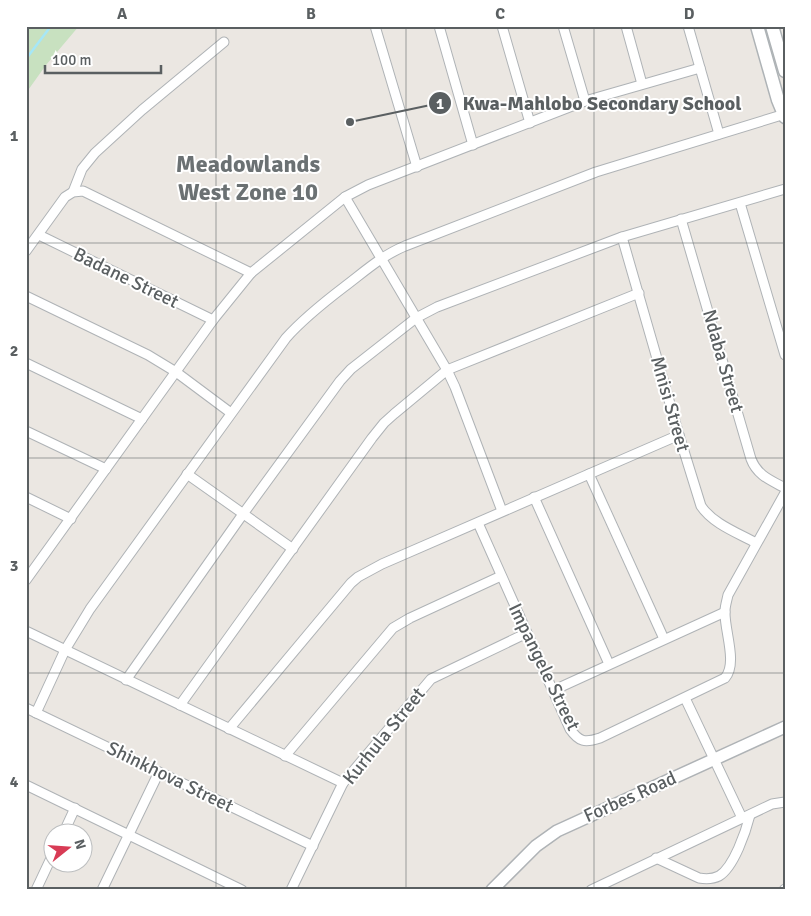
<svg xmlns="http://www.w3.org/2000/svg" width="811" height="916" font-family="Signika,sans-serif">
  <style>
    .green { fill: #c8e1c0 }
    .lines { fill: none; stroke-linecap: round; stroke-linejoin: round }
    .stream { stroke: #a6e7f7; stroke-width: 2.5 }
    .minor-casing { stroke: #afb3b6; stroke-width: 11 }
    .tertiary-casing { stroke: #afb3b6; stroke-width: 14 }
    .secondary-casing { stroke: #aeb3b6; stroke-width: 15 }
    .minor { stroke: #fff; stroke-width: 9 }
    .tertiary { stroke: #fff; stroke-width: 11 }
    .secondary { stroke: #fff; stroke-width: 12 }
    .grid { fill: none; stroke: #5a5f61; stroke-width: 1; stroke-opacity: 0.55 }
    .labels { text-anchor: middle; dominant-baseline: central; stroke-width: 4; stroke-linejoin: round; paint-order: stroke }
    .street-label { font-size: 19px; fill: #5a5f61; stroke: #fff }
    .district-label { font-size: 24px; font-weight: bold; fill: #6b7173; stroke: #fff }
    .leader { fill: none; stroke: #5a5f61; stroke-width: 2 }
    .callout-dot { fill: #5a5f61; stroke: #fff; stroke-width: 2 }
    .mark-label { font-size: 15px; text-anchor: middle; font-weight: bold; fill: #fff }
    .callout-label { font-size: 20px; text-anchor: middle; font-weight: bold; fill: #5a5f61; stroke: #fff; stroke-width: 4; stroke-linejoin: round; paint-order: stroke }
    .neatline { fill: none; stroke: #5a5f61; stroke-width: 2 }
    .grid-label { font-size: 16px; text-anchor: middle; font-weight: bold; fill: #5a5f61 }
  </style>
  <rect width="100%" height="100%" fill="#ebe7e2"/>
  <path class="green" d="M26,26H79L46,65L26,93Z"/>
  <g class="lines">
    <path class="stream" d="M26,59L51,26"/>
    <defs>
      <g id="minor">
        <path d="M375,26L417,167"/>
        <path d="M439,26L473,145"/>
        <path d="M502,26L530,123"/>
        <path d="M563,26L585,101"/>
        <path d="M626,26L642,84"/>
        <path d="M688,26L719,134"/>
        <path d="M73,192L82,169L95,153L142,110L224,42"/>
        <path d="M345,197L447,370L455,387L502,511"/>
        <path d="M740,203L785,355"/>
        <path d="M681,219L751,459C757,475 770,480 785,488"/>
        <path d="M39,235L213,320"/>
        <path d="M622,237L679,435L701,506C713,524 738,533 756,543"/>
        <path d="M26,251L65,197L73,192L83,191L251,273"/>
        <path d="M26,296L148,355L176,372L231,413"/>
        <path d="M26,363L142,419"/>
        <path d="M26,431L106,469"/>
        <path d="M187,474L293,549"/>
        <path d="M589,474L664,639"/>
        <path d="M26,497L71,519"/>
        <path d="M534,497L609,664"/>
        <path d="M478,523L570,729C579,742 585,743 600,738L725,678C738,663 724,630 725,611C725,606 727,600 728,595L785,493"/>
        <path d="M26,580L213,320L251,273L345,197L368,185L585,101L700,68"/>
        <path d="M26,631L343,783"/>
        <path d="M126,680L243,514L340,381L351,369L416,318L437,307L622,237L785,189"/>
        <path d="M554,690L725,612"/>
        <path d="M685,698L742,818"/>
        <path d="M180,705L372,438L384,423L394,414L447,370L639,293"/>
        <path d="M26,708L313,846"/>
        <path d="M36,713L65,650L90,609L286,338C303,319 323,303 344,287C364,272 381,256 405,246L596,172L785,114"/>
        <path d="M229,729L351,583L358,577L382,564L679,435"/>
        <path d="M285,756L393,628L410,618L501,576"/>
        <path d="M26,785L242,890"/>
        <path d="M63,834L75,808"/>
        <path d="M656,858L699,878C705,879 713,879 719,876C734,867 746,831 750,815"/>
        <path d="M36,890L52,856"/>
        <path d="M102,890L159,772"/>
        <path d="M291,890L343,783L431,679L527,633"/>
        <path d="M591,890L772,804L785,802"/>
        <path d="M784,890L785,889"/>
      </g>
      <path id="tertiary" d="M492,890L536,846L557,831L785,727"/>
      <g id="secondary">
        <path d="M757,26L778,100L785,117"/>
        <path d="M772,26L785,71"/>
      </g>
    </defs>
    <use href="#minor" class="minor-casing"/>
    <use href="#tertiary" class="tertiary-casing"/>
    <use href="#secondary" class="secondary-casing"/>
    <use href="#minor" class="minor"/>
    <use href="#tertiary" class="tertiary"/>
    <use href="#secondary" class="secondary"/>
  </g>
  <path class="grid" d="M216,26V890M406,26V890M594,26V890M26,243H785M26,458H785M26,673H785"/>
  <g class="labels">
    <g class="street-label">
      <text transform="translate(126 278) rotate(26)">Badane Street</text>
      <text transform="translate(723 361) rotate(74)">Ndaba Street</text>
      <text transform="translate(670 404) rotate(74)">Mnisi Street</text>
      <text transform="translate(544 667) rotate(64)">Impangele Street</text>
      <text transform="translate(384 736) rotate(-51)">Kurhula Street</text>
      <text transform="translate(170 777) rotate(26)">Shinkhova Street</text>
      <text transform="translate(630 797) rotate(-24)">Forbes Road</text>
    </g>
    <g class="district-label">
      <text x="248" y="164">Meadowlands<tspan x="248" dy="28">West Zone 10</tspan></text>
    </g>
  </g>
  <path class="leader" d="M350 122L440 103"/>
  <g class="callout-dot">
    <circle cx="350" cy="122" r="5"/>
    <circle cx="440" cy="103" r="12"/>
  </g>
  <g class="mark-label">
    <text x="440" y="109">1</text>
  </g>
  <g class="callout-label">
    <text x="602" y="110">Kwa-Mahlobo Secondary School</text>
  </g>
  <rect width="811" height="916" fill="none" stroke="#ffffff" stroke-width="55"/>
  <g transform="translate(68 848) rotate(73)"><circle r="24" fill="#ffffff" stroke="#bdbfc0"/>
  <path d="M0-4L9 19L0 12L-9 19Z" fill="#d83b55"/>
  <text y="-8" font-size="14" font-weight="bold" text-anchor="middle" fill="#5a5f61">N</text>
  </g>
  <path d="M45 65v8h116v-8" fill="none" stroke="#5a5f61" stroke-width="2.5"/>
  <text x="52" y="65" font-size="15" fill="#5a5f61" stroke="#ffffff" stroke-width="4" paint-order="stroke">100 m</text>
  <rect x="28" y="28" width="756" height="860" class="neatline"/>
  <g class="grid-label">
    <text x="122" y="19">A</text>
    <text x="311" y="19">B</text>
    <text x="500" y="19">C</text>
    <text x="689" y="19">D</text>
    <text x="14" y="141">1</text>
    <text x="14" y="356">2</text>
    <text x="14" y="571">3</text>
    <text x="14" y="787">4</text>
  </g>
</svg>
